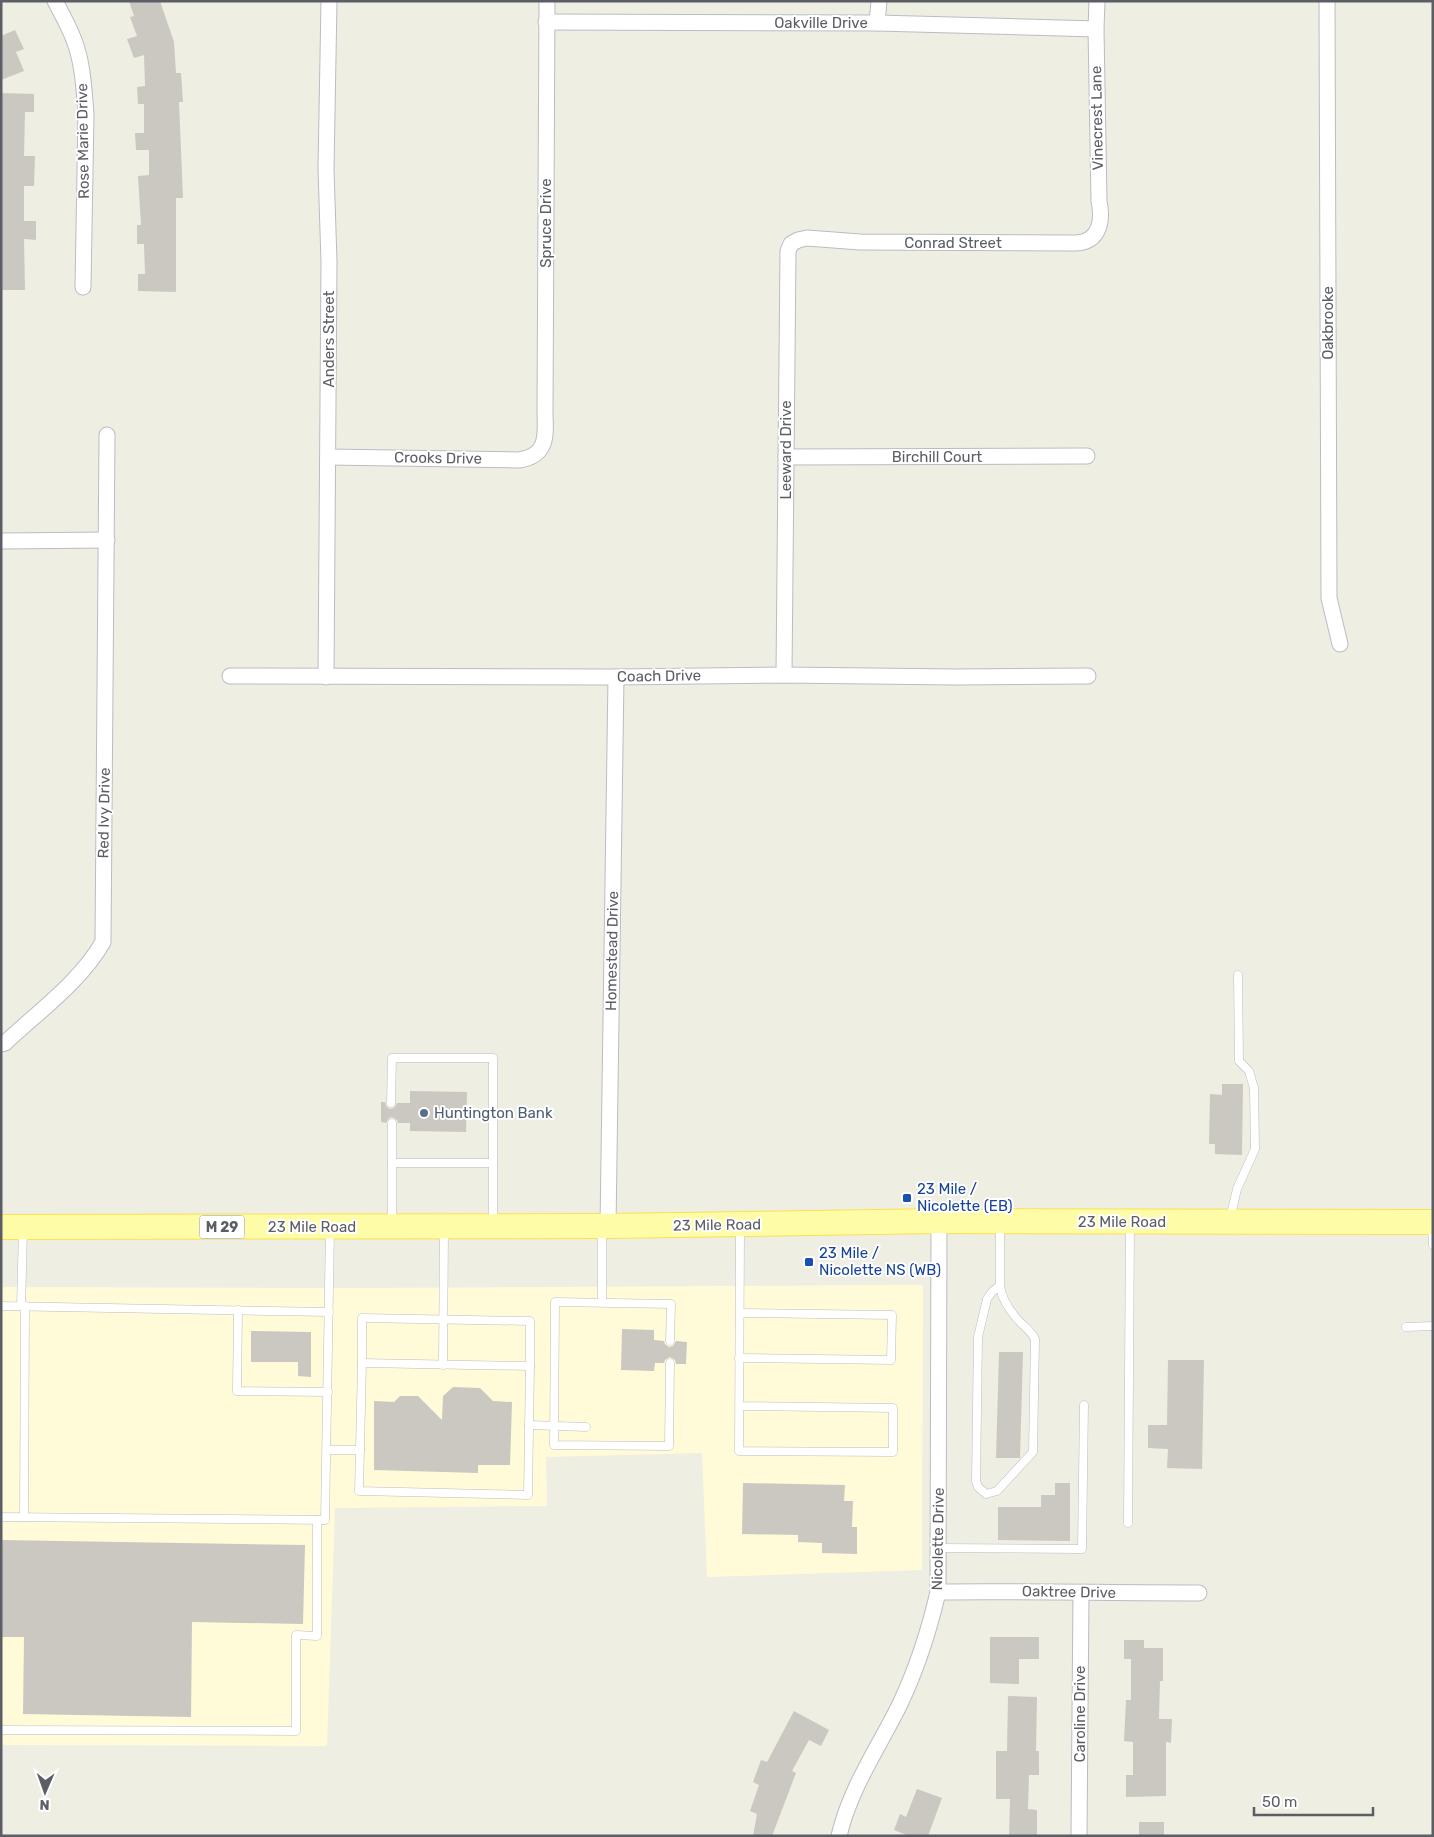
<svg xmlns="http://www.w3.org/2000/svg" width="1434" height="1837" font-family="Rubik,sans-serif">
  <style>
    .commercial { fill: #fffbd8 }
    .building { fill: #cac8c0 }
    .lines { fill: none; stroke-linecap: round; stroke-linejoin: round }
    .service-casing { stroke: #bbbcc3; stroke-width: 9 }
    .minor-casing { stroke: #bbbcc3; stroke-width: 17 }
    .primary-casing { stroke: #fbe150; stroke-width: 26 }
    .service { stroke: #fff; stroke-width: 8 }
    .minor { stroke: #fff; stroke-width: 15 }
    .primary { stroke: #fffca8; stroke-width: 24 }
    .service-dot { fill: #5c6f8a; stroke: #fff; stroke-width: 2 }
    .transit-dot { fill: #1a4fb4; stroke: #fff; stroke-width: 2 }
    .labels { text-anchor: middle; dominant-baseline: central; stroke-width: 4; stroke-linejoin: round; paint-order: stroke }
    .shield { fill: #fff; stroke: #8c8e93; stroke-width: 1 }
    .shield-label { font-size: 14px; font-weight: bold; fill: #5b5e65 }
    .street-label { font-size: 15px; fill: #5b5e65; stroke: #fff }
    .service-label { font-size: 15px; fill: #4e5e75; stroke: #fff; text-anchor: start }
    .transit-label { font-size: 15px; fill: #164399; stroke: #fff; text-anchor: start }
  </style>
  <rect width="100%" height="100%" fill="#efeee3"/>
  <path class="commercial" d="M923,1285L922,1570L707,1577L702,1453L546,1457L547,1506L335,1508L327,1746L1,1745V1287L341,1288Z"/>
  <g class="building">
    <path d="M129,1H160L174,42L176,73H181L183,102H179L183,198H176V292L138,291V274H145L144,244H137V225H141L138,176L149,175V150H136L135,133H144V104H138L137,87L145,86L144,55L134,58L127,39L137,36L130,17L134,16Z"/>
    <path d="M15,30L24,49L16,52L24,71L1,80V36Z"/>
    <path d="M1,93L34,94V112H25L24,156H35L34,186H24V221H36V240L24,239L25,290H1Z"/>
    <path d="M1222,1084H1243L1242,1155L1215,1154V1144H1209L1210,1094L1222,1095Z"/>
    <path d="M410,1091L467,1092L466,1132L410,1131V1123H398L397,1120L392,1117L389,1118L386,1123L381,1122V1102H385L386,1106L390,1109L394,1108L397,1103H410Z"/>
    <path d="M622,1329L654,1330V1340L664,1341L665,1344L669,1347L673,1346L676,1341L687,1342L686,1364H676L675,1360L670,1357L665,1360L664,1363H655L654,1371L621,1370Z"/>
    <path d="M251,1331L311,1332V1377L298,1376V1362H251Z"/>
    <path d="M999,1352H1023L1020,1458H996Z"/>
    <path d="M1168,1360H1204L1202,1469L1167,1468L1168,1449L1148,1448V1425H1167Z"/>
    <path d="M453,1387L480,1388L493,1401L512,1402L510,1465H478V1473L374,1470V1401L394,1402L400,1396H418L442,1420L443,1396Z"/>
    <path d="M743,1483L845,1485L844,1501H853L852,1527H857V1554L822,1553V1543L798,1542V1535L742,1534Z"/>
    <path d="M1055,1483H1070V1541L998,1540V1507H1041V1495H1055Z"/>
    <path d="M1,1540L305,1545L303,1624L192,1622L191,1717L23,1714L24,1637H1Z"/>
    <path d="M990,1637H1039V1659H1019V1684L990,1683Z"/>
    <path d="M1124,1640H1144V1648H1163V1681H1160L1159,1719H1172L1171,1743L1166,1742V1796L1126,1797V1775H1133V1742L1124,1741L1126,1700H1131V1659H1124Z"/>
    <path d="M1008,1696L1037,1697L1036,1751H1039V1775H1029L1028,1809L1037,1810V1836H1009L1010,1799H996V1751H1007Z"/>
    <path d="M794,1711L829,1730L821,1746L809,1740L792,1771L796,1773L772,1836H753L757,1814L750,1811L759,1785L753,1782L761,1760L767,1762Z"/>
    <path d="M917,1789L942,1798L928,1836H909L894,1830L900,1814L906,1817Z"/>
    <rect x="1139" y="1822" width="25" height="14"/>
  </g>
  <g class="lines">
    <defs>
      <g id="service">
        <path d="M391,1103L392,1058H493V1224"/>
        <path d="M392,1123V1223"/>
        <path d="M392,1163H493"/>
        <path d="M1230,1219L1237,1189L1255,1149L1254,1088L1249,1071L1239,1061L1238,975"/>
        <path d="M1432,1224L1433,1245"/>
        <path d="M1000,1285C1001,1299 1010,1311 1019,1321C1025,1327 1031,1331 1035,1339L1033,1452L997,1491L986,1494L978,1487L976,1481L978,1337L987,1299L992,1292L1000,1285V1223"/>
        <path d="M602,1302V1228"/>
        <path d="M1,1306L329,1312"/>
        <path d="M21,1306L23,1230"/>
        <path d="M238,1310L237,1391L328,1392"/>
        <path d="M1406,1327L1433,1326"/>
        <path d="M739,1358L891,1360L892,1315L740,1313"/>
        <path d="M362,1363L530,1366L528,1495L359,1491Z"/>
        <path d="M362,1363V1318L530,1321V1366"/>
        <path d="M670,1363L669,1446L554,1445L555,1302L671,1304L670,1341"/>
        <path d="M443,1365L444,1228"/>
        <path d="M739,1406L893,1408V1452L739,1451C739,1376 740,1301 740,1226"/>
        <path d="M529,1425L586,1427"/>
        <path d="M327,1450H360"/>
        <path d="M1,1517L325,1520L330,1229"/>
        <path d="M24,1517L25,1306"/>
        <path d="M1128,1523L1130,1223"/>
        <path d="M939,1548L1082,1549L1084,1405"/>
        <path d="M1,1730L296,1731V1635L317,1636V1520"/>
      </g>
      <g id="minor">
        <path d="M55,1C62,14 69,27 74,40C83,63 84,90 86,114L83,287"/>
        <path d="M1327,1L1329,598L1340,644"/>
        <path d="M546,22L877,23L1096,29"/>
        <path d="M877,23L879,1"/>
        <path d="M328,457L519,460C547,456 546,437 545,414L547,1"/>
        <path d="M786,457L1087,456"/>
        <path d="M1,541L107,540"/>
        <path d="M784,675L788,251L791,244L798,240L807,238L860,242L1076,243C1100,242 1103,220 1099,201L1096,29L1097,1"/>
        <path d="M230,676L616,677L784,675L955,677L1088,676"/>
        <path d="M326,677L329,262L326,169L329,1"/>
        <path d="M1,1044L5,1043C38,1012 81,981 103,942L107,435"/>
        <path d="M608,1226L616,677"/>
        <path d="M938,1592C1025,1591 1112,1593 1199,1593"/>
        <path d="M839,1836C850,1788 879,1747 900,1704C917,1668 929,1631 938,1592L939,1221"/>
        <path d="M1079,1836L1081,1593"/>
      </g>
      <path id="primary" d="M1,1227L608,1226L939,1221L1433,1222"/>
    </defs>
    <use href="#service" class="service-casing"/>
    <use href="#minor" class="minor-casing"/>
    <use href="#primary" class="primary-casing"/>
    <use href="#service" class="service"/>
    <use href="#minor" class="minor"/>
    <use href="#primary" class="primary"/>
  </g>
  <circle class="service-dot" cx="424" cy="1113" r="5"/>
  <g class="transit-dot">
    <rect x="902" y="1193" width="10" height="10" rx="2.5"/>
    <rect x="804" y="1257" width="10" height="10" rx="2.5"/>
  </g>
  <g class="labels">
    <rect class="shield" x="199.5" y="1215.5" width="45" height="23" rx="4"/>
    <g class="shield-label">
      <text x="222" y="1227">M 29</text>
    </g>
    <g class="street-label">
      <text x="821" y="23">Oakville Drive</text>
      <text transform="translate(1097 118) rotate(-91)">Vinecrest Lane</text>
      <text transform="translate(83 141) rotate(-91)">Rose Marie Drive</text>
      <text transform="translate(546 223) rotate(-90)">Spruce Drive</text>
      <text x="953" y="243">Conrad Street</text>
      <text transform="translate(1328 323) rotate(-90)">Oakbrooke</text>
      <text transform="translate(329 339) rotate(-90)">Anders Street</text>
      <text transform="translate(786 450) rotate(-90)">Leeward Drive</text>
      <text x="937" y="457">Birchill Court</text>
      <text transform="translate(438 458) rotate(1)">Crooks Drive</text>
      <text transform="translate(659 676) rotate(-1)">Coach Drive</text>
      <text transform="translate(104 813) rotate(-89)">Red Ivy Drive</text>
      <text transform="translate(612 951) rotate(-89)">Homestead Drive</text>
      <text x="1122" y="1222">23 Mile Road</text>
      <text transform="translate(717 1225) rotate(-1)">23 Mile Road</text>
      <text x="312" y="1227">23 Mile Road</text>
      <text transform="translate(938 1539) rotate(-89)">Nicolette Drive</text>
      <text transform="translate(1069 1592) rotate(1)">Oaktree Drive</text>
      <text transform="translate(1080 1714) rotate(-90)">Caroline Drive</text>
    </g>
    <g class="service-label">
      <text x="434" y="1113">Huntington Bank</text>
    </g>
    <g class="transit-label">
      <text x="917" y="1189">23 Mile /<tspan x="917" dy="17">Nicolette (EB)</tspan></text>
      <text x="819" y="1253">23 Mile /<tspan x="819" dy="17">Nicolette NS (WB)</tspan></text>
    </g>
  </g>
  <rect width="1434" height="1837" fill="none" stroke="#5b5e65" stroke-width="5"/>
  <g transform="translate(45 1792) rotate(182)" stroke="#ffffff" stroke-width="4" paint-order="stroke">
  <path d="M0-4L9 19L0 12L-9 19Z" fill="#5b5e65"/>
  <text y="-8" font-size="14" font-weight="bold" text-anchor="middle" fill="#5b5e65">N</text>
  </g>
  <path d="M1254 1807v8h119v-8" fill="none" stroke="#5b5e65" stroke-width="2.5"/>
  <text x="1262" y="1807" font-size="15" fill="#5b5e65" stroke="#ffffff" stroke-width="4" paint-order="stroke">50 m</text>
</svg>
